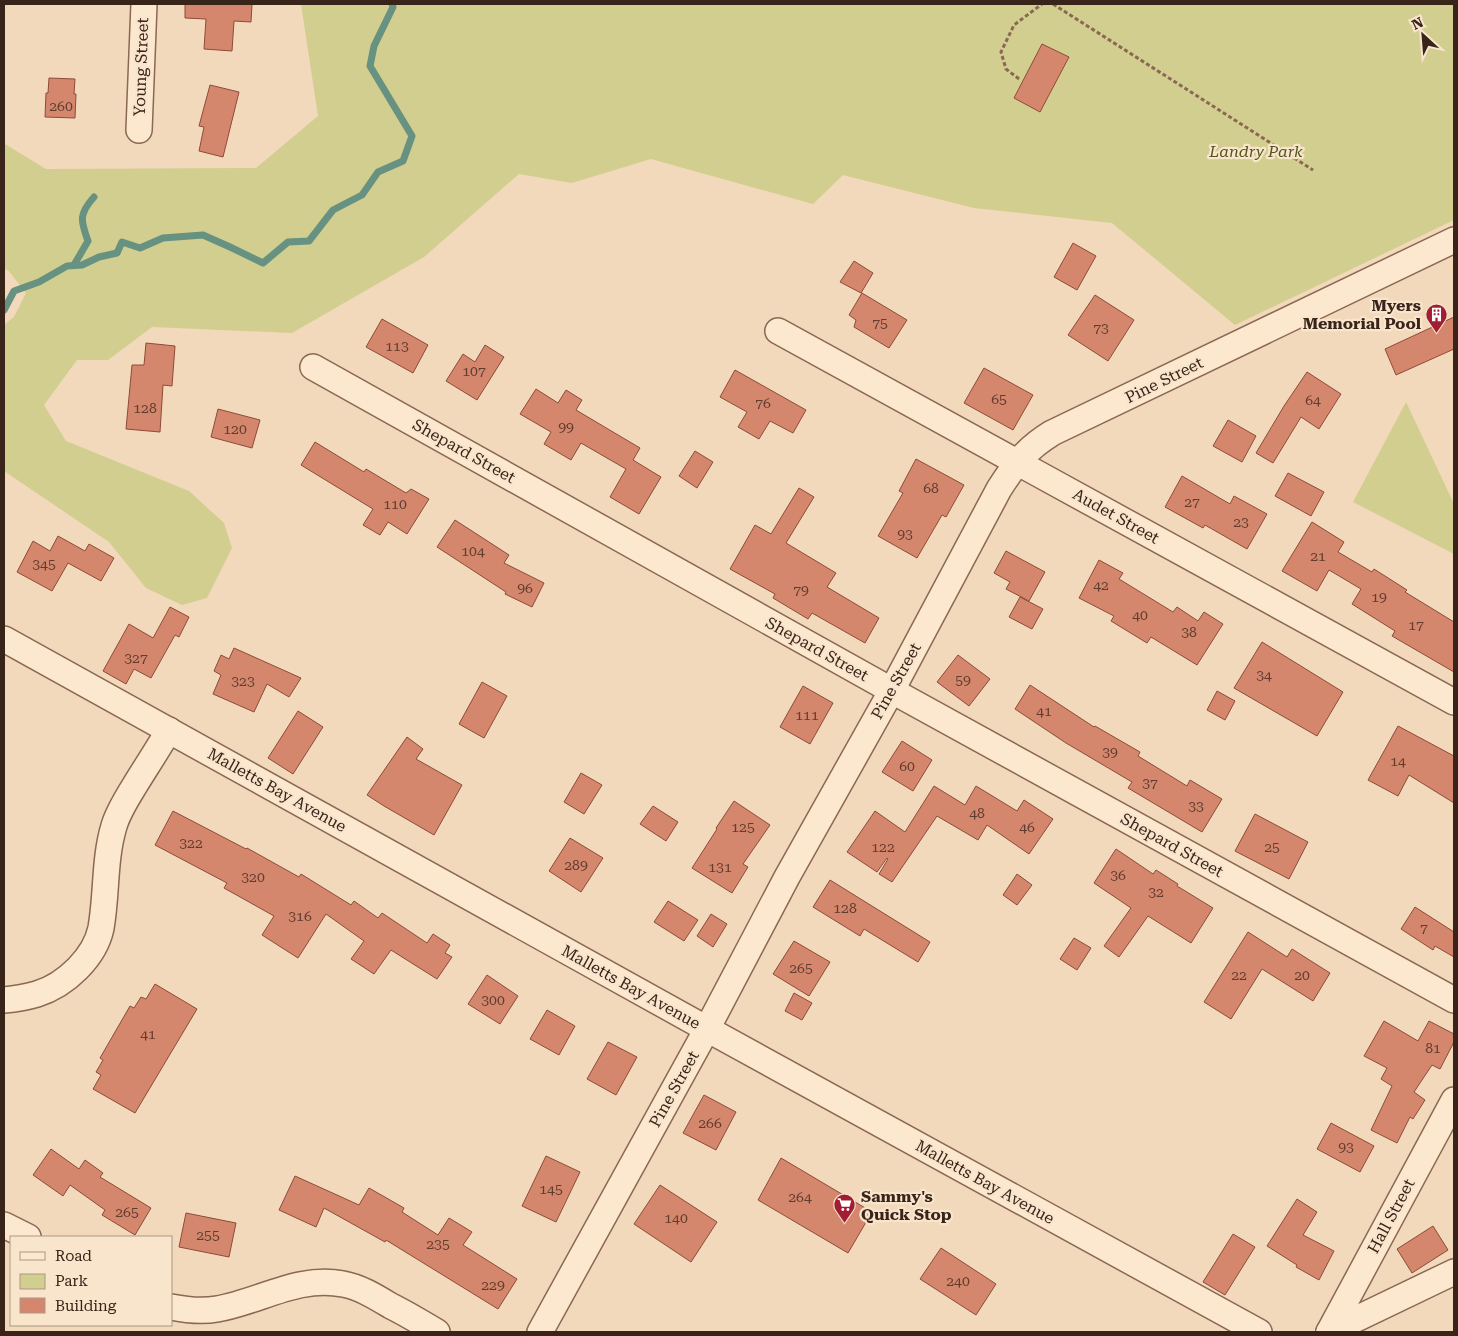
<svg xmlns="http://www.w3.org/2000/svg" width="1458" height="1336" font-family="'Roboto Serif',serif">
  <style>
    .green { fill: #d1ce8f }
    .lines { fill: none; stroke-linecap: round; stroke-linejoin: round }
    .stream { stroke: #679180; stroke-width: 7 }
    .building { fill: #d5876d; stroke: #8d4b37 }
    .minor-casing { stroke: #8b6853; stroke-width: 28 }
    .path { stroke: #8b6853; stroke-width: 3; stroke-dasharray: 4 2.5; stroke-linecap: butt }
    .minor { stroke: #fce8cf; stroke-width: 25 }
    .labels { text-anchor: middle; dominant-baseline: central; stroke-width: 4.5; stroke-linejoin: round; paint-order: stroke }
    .number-label { font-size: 14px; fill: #603d2f }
    .street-label { font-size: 16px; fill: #39241a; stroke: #f9e4cc }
    .park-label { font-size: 16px; font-style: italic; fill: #52571e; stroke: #f9e4cc }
    .poi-label { font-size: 16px; font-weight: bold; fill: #39241a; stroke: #f9e4cc; text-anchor: end }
  </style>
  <rect width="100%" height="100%" fill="#f2d9bb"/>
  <g class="green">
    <path d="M301,4H1454V220L1235,325L1112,223L974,208L843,175L813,204L651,159L572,183L519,174L424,257L292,333L152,327L108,360H77L44,405L66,441L189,491L224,523L232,548L207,598L182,605L146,588L109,542L4,471V325L14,317L26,293L8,270L4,269V140L5,144L46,169L256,168L318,116Z"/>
    <path d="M1406,402L1454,504V554L1353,502Z"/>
  </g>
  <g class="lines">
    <g class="stream">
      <path d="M74,265L88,241C81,221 78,215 94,197"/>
      <path d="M4,310L14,291L39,282L67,266L82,265L99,257L117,253L122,242L140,248L163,238L203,235L230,247L263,263L288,242L309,241L333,210L362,195L378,172L403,161L412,136L370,66L374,46L393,7L392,4"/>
    </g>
  </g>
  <g class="building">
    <path d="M185,4H252L251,22L234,21L232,51L204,49L206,19L185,18Z"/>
    <path d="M1042,44L1069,57L1040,112L1014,98Z"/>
    <path d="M49,78L75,79L74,94H76L75,118L45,117L46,93H48Z"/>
    <path d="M210,85L239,92L223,157L199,151L204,127L199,126Z"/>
    <path d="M1073,243L1096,256L1077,290L1054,277Z"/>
    <path d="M854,261L873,273L861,293L840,282Z"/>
    <path d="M862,293L907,320L889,348L854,327L856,320L849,315Z"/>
    <path d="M1095,295L1134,320L1108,361L1068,335Z"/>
    <path d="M1454,317V349L1396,375L1385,349Z"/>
    <path d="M382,319L428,345L413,373L366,347Z"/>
    <path d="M146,343L175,346L172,386L163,385L160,432L126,429L132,365H144Z"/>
    <path d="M485,345L504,357L477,400L446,381L463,354L475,362Z"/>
    <path d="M984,368L1033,395L1013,430L964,403Z"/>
    <path d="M735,370L806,410L793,433L770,421L759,439L738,427L747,412L720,397Z"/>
    <path d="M1307,372L1341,394L1319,429L1301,417L1273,463L1256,453L1284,406Z"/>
    <path d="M536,389L558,403L566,390L582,400L576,410L640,448L633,460L661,477L639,514L610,497L626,469L581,443L571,460L544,444L551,432L520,414Z"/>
    <path d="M218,409L260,420L252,448L211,437Z"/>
    <path d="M1228,420L1256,436L1242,462L1213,446Z"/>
    <path d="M315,442L364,472L366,469L406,493L411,489L429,499L407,534L388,522L380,535L363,525L373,509L301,465Z"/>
    <path d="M695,451L713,462L697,488L679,476Z"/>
    <path d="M916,459L964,485L946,517L942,515L917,558L878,536L903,493L899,491Z"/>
    <path d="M1288,473L1324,492L1311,516L1275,496Z"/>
    <path d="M1182,476L1230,504L1234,496L1267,514L1247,549L1205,525L1203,528L1165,507Z"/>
    <path d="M799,488L814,497L786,543L836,573L827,587L879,618L865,643L812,613L808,619L773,598L775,594L730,569L755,525L771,534Z"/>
    <path d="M455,520L509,555L504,563L544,583L532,607L505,594L506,592L437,547Z"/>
    <path d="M1312,522L1344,542L1338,552L1372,572L1374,569L1407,590L1405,592L1454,622V672L1392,636L1395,631L1352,604L1361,589L1329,570L1317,591L1282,571Z"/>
    <path d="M58,536L85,551L89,544L114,558L101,581L68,563L52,591L17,572L33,541L50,551Z"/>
    <path d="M1006,551L1045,572L1029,601L1006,589L1010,582L994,573Z"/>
    <path d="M1099,560L1123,573L1119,579L1173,612L1177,607L1198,621L1204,612L1223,624L1197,665L1151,637L1147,643L1111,621L1114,616L1079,598Z"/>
    <path d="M1020,597L1043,609L1032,629L1009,617Z"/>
    <path d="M170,607L189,617L179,637L175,635L151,678L134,669L126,684L103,671L129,624L153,638Z"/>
    <path d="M1262,642L1343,692L1317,736L1234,688Z"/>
    <path d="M234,648L301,678L289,697L267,684L254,712L213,694L221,675L214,671L221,655L229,659Z"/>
    <path d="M958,655L990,679L969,706L937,682Z"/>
    <path d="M482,682L507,696L484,738L459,724Z"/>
    <path d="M1030,685L1094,727L1095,726L1140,752L1138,756L1187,786L1190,780L1222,799L1202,832L1128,788L1132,782L1066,743L1015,709Z"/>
    <path d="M803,686L833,703L810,744L780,727Z"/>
    <path d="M1217,691L1235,701L1225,720L1207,710Z"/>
    <path d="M298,711L323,727L293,774L268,758Z"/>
    <path d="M1398,726L1454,756V803L1409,775L1398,796L1368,780Z"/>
    <path d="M407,737L423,749L416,759L462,785L434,835L384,806L367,795Z"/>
    <path d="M902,741L932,760L913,791L882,772Z"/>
    <path d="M581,773L602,785L584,814L564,802Z"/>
    <path d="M934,786L965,805L976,786L1017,811L1024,800L1053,819L1029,854L987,825L978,840L937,816L892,882L879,874L888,859L887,858L877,872L847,852L875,811L905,832Z"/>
    <path d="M734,801L770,825L743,864L748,867L732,893L692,868L717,829L716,828Z"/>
    <path d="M653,806L678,822L666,841L640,824Z"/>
    <path d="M173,811L246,849L247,848L299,877L301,874L351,905L354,901L378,918L382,913L427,943L433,934L450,945L445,953L452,957L437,979L391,950L374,974L351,959L364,941L326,914L298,958L262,935L274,916L224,888L227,883L155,845Z"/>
    <path d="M1255,814L1308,842L1289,879L1235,851Z"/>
    <path d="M570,838L603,858L581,892L549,871Z"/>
    <path d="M1116,849L1153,874L1156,870L1178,884L1177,886L1213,908L1191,943L1148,916L1119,957L1104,946L1131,908L1094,883Z"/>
    <path d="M1017,874L1032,885L1017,905L1003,895Z"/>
    <path d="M830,880L930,942L918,962L864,929L860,936L813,907Z"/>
    <path d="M668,901L698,920L684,941L654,922Z"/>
    <path d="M1415,907L1454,932V957L1435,946L1433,950L1401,929Z"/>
    <path d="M711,914L727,924L713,947L697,936Z"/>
    <path d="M1248,932L1287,957L1292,949L1330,973L1313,1001L1262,969L1231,1019L1204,1002Z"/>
    <path d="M1074,938L1091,948L1077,970L1060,959Z"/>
    <path d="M794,941L830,962L809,996L773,974Z"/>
    <path d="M487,975L518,996L500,1024L468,1004Z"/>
    <path d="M155,984L197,1009L135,1113L93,1089L101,1075L96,1072L103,1060L100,1058L130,1006L134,1008L141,997L146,999Z"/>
    <path d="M794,993L812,1003L802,1020L785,1011Z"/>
    <path d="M547,1010L575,1026L559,1055L530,1039Z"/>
    <path d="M1384,1021L1418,1041L1429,1021L1454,1034V1042L1440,1069L1432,1065L1414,1092L1425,1100L1413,1119L1410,1117L1397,1143L1371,1130L1392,1086L1381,1079L1387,1068L1364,1056Z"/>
    <path d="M608,1042L637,1057L616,1095L587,1079Z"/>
    <path d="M704,1095L736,1112L716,1150L683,1133Z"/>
    <path d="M1331,1123L1374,1146L1360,1172L1317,1149Z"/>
    <path d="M51,1149L79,1169L85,1160L103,1173L100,1177L151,1208L135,1235L102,1215L105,1210L70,1185L63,1196L33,1175Z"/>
    <path d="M546,1156L580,1172L556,1222L522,1206Z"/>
    <path d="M781,1158L872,1212L848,1253L758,1200Z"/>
    <path d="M295,1176L359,1205L369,1188L404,1208L402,1212L438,1235L449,1218L472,1232L463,1245L517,1279L498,1309L386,1240L385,1242L324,1208L316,1227L279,1210Z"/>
    <path d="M660,1185L717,1222L691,1262L634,1224Z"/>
    <path d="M1297,1199L1317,1212L1303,1235L1334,1251L1319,1280L1296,1267L1297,1265L1267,1246Z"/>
    <path d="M186,1213L236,1223L229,1257L179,1247Z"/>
    <path d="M1433,1226L1448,1250L1412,1273L1397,1249Z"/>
    <path d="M1233,1234L1255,1247L1225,1295L1203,1282Z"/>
    <path d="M941,1248L996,1284L976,1315L920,1279Z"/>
  </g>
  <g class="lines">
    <defs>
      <g id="minor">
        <path d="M139,130L144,4"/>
        <path d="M778,331L1454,702"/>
        <path d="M313,367L907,699L1454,1000"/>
        <path d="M4,639L707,1029L1259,1332"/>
        <path d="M4,1000C15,999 27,997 37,994C66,985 95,957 101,928C107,894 104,859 114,826C118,812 127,798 135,785C146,767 158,749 169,730"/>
        <path d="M4,1225L28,1237"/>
        <path d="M171,1307C186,1310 201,1312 217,1309C259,1302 298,1275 343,1284C360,1287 376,1297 391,1306C407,1314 422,1323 437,1332"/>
        <path d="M540,1332L707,1029L787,877L892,690L999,489C1015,464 1026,449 1052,433L1454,240"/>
        <path d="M1329,1332L1454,1100"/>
        <path d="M1329,1332L1454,1272"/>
      </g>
    </defs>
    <use href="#minor" class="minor-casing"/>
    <g class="path">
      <path d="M1053,4L1313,170"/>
      <path d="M1019,79L1006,69L1001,52L1014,25L1042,4"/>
    </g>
    <use href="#minor" class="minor"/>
  </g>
  <defs>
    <symbol id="building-pin" viewBox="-11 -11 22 30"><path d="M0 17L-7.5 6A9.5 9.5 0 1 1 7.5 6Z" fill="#a11d34" stroke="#f9e4cc"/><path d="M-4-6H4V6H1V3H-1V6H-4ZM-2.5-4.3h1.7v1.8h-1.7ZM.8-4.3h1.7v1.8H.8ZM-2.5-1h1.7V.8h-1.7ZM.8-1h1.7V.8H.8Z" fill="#fff"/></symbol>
    <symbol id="supermarket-pin" viewBox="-11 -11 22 30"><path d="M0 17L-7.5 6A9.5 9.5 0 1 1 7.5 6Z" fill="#a11d34" stroke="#f9e4cc"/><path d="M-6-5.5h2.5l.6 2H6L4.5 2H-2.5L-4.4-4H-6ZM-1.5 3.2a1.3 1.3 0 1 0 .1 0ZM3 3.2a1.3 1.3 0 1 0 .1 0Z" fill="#fff"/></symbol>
  </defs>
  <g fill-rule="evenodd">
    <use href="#building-pin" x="1424" y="302" width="25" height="34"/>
    <use href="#supermarket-pin" x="832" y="1192" width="25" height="34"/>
  </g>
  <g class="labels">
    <g class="number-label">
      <text x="61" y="106">260</text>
      <text x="880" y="323">75</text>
      <text x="1101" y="328">73</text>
      <text x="397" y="346">113</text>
      <text x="474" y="371">107</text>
      <text x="999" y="399">65</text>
      <text x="1313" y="400">64</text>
      <text x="763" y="403">76</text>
      <text x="145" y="408">128</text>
      <text x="566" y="427">99</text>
      <text x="235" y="429">120</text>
      <text x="931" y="488">68</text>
      <text x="1192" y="502">27</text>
      <text x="395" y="504">110</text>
      <text x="1241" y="522">23</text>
      <text x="905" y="534">93</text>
      <text x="473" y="551">104</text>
      <text x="1318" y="556">21</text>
      <text x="44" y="564">345</text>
      <text x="1101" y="585">42</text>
      <text x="525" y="588">96</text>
      <text x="801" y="590">79</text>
      <text x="1379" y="597">19</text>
      <text x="1140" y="615">40</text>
      <text x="1416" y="625">17</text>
      <text x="1189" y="632">38</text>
      <text x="136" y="658">327</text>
      <text x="1264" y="675">34</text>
      <text x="963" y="680">59</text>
      <text x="243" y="681">323</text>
      <text x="1044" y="711">41</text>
      <text x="807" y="715">111</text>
      <text x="1110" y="752">39</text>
      <text x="1398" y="761">14</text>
      <text x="907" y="766">60</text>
      <text x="1150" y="783">37</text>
      <text x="1196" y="806">33</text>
      <text x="977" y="813">48</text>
      <text x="743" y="827">125</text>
      <text x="1027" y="827">46</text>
      <text x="191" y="843">322</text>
      <text x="883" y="847">122</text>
      <text x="1272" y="847">25</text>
      <text x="576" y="865">289</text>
      <text x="720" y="867">131</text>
      <text x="1118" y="875">36</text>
      <text x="253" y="877">320</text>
      <text x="1156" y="892">32</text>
      <text x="845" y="908">128</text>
      <text x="300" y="916">316</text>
      <text x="1424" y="928">7</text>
      <text x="801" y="968">265</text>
      <text x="1239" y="975">22</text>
      <text x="1302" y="975">20</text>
      <text x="493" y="1000">300</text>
      <text x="148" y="1034">41</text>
      <text x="1433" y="1048">81</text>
      <text x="710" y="1123">266</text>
      <text x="1346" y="1147">93</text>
      <text x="551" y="1189">145</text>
      <text x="800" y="1197">264</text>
      <text x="127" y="1212">265</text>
      <text x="676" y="1218">140</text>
      <text x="208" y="1235">255</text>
      <text x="438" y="1244">235</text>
      <text x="958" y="1281">240</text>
      <text x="493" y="1285">229</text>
    </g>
    <g class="street-label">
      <text transform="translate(141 67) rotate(-88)">Young Street</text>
      <text transform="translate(1164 380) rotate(-26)">Pine Street</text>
      <text transform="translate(464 451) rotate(29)">Shepard Street</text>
      <text transform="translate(1116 516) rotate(29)">Audet Street</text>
      <text transform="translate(817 649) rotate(29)">Shepard Street</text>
      <text transform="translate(896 681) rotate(-61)">Pine Street</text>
      <text transform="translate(277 790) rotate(29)">Malletts Bay Avenue</text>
      <text transform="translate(1172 845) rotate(29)">Shepard Street</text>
      <text transform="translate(631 987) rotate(29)">Malletts Bay Avenue</text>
      <text transform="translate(674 1089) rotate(-61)">Pine Street</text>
      <text transform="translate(985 1182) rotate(29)">Malletts Bay Avenue</text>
      <text transform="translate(1391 1216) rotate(-62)">Hall Street</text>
    </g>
    <g class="park-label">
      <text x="1256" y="151">Landry Park</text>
    </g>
    <g class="poi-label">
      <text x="1421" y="305">Myers<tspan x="1421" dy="18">Memorial Pool</tspan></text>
      <text x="861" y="1196" text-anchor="start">Sammy's<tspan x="861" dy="18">Quick Stop</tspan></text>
    </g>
  </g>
  <rect width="1458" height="1336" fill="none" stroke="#39241a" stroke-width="10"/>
  <rect x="10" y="1236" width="162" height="90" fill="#f9e4cc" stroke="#ac9785"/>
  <rect x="20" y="1252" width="25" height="8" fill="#fce8cf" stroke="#ac9785"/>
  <text x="55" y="1261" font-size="15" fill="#39241a">Road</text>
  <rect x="20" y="1274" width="25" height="15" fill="#d1ce8f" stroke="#ac9785"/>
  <text x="55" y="1286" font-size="15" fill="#39241a">Park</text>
  <rect x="20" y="1298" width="25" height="15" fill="#d5876d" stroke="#ac9785"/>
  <text x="55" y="1311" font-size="15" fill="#39241a">Building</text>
  <g transform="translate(1423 35) rotate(334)" stroke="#f9e4cc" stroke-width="4" paint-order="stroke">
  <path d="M0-4L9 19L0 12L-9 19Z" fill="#39241a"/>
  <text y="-8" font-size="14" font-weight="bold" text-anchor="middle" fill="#39241a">N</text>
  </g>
</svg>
